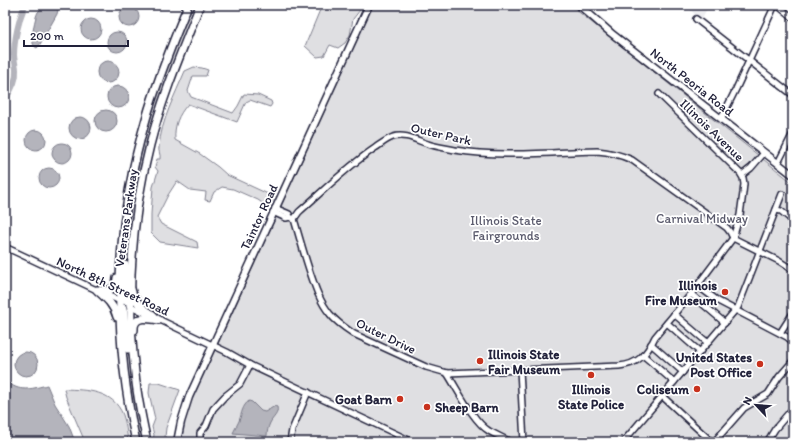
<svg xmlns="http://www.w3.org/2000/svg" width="798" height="447" font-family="Itim,sans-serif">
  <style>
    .built { fill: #eeeef1 }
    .green { fill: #dfdfe2; stroke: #80808e }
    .water { fill: #b4b4bc; stroke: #7a7a88 }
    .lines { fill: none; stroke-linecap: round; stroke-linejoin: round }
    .river { stroke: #b4b4bc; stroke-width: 6 }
    .minor-casing { stroke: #22223b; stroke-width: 8 }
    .major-casing { stroke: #22223b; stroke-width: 9 }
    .highway-casing { stroke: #22223b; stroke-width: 10 }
    .minor { stroke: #fff; stroke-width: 5 }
    .major { stroke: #fff; stroke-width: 6 }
    .highway { stroke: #fff; stroke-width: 7 }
    .poi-dot { fill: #c8321e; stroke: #fff; stroke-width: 1.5 }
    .labels { text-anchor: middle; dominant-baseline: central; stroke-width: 3.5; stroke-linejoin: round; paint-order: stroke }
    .street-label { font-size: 13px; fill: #22223b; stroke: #fff }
    .park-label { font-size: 13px; fill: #5b5b6d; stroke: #fff }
    .poi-label { font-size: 13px; font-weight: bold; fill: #22223b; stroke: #fff; text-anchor: end }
  </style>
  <rect width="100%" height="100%" fill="#fff"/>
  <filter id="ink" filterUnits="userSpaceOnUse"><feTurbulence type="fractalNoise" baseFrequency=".025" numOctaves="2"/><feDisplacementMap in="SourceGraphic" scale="8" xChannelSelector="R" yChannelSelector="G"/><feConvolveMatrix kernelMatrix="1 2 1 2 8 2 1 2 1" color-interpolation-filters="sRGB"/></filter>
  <g filter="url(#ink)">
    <path class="built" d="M685,5H709L701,20Z"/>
    <g class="green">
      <path d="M191,5H197C182,43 167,81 154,120C138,169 131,222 128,274H126L127,241L129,207L142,143L160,86Z"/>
      <path d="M322,5H363L360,10L353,19L350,35L345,43L338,48L330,45L324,56L317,57L305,46Z"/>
      <path d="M373,5H570L793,183V442H180C182,409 199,378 215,350Z"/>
      <path d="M194,67L202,68L208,70L206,76H193L188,91L191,97L233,113L238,106L244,94L258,95L271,101L272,104L270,107L250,100L246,102L237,122L188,104C178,115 174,126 175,140L200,154L218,167L227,175L268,194L273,200L270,206L265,205L258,200L233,189L222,187L214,192L210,201L205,200L206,192L190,190L177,181L168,195L157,217L161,224L197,242L198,248L160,242L151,233V214L153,187L158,171L155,167L157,159H160C161,154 158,152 159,147C161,121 175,95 185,71Z"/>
      <path d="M150,383H159L180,390L166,428L165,437L167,442H156L153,441L154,435L152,427L155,419L149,393Z"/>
      <path d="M64,389C87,390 113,390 123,415C126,423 127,433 128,442H85L66,397Z"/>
    </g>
    <g class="water">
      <path d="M49,5L55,6L58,10L57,14L39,46L37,48C34,46 34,47 33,43C31,37 35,17 38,12C41,8 45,7 49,5Z"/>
      <circle cx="129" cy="17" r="10"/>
      <circle cx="91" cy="29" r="10"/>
      <circle cx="117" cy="42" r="10"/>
      <circle cx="108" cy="72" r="11"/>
      <circle cx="118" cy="97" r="11"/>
      <circle cx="106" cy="121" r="11"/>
      <circle cx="80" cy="128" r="11"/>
      <circle cx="36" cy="140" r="10"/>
      <circle cx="62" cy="153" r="10"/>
      <circle cx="49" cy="178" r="10"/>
      <circle cx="26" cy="364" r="12"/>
      <path d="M9,383C21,393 34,388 47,385L55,404L69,426L75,442H5V385L6,386Z"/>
      <path d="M249,401L252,402L261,411L265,412L275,406L277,407C279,414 273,417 270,423C268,427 267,432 267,436L233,433C235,429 237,425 239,421C242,413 242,406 249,401Z"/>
    </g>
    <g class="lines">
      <path class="river" d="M5,99C11,91 17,81 16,70C16,65 14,60 14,55C14,40 19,19 25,5"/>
      <defs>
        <g id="minor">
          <path d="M777,5L793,18"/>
          <path d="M696,19L793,95"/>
          <path d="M721,119L736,89L775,5"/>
          <path d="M778,163L793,133"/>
          <path d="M742,175L751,168L764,153"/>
          <path d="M275,208L289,214L290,217L294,219C299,236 304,254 310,272C315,287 320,302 330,314C336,322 345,328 354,334L426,367L447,373L619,366C639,364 647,354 655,337L691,294L733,238L740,215L743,193L744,184L743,178L740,173L659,94"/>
          <path d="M776,210L781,211L793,221"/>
          <path d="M273,212L286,218L290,217"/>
          <path d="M294,219L299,212C324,190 348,166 375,148C381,144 387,139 393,137C405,133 418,141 428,144C437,147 446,148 455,150C502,158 550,152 597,151C609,152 621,155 632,160L727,228L730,232L733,238"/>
          <path d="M733,238L779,261L793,270"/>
          <path d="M5,247L122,302"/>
          <path d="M698,286L718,301L787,337L793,342"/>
          <path d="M691,294L725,323"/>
          <path d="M129,305L147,314"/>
          <path d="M674,314L708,343"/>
          <path d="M156,318L227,352L250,365L413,442"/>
          <path d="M667,323L700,352"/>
          <path d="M780,333L793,313"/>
          <path d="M651,344L683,372"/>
          <path d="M643,355L674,382"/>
          <path d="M520,370L524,442"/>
          <path d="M447,373C458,390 473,421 489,431C496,435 504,438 511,442"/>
          <path d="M662,396L712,442"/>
          <path d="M200,442V433L206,426L213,409L225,396L240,384L250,365"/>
          <path d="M290,442L292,430L308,392"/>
          <path d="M623,442L738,307L782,194"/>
          <path d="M714,442L744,408L768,394L779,377L793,361"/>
          <path d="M767,442L775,429L793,408"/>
        </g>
        <g id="major">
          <path d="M579,5L611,33L793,175"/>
          <path d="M177,442L181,422L189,397L369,5"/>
        </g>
        <g id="highway">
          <path d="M125,265V295L127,301"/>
          <path d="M131,289C133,297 138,304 144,309C149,313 152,313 156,318"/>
          <path d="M97,290C108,292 116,291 117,278"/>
          <path d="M98,291C106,298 114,305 117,317"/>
          <path d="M123,308L128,349"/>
          <path d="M134,330C133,314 149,319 159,320"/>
          <path d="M136,442C112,332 114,227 146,119C157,80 173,42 188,5"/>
          <path d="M147,442C142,419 137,397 135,373C126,297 131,219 150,145C162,97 182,51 200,5"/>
        </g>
      </defs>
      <use href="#minor" class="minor-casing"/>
      <use href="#major" class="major-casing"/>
      <use href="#highway" class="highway-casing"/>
      <use href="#minor" class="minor"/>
      <use href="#major" class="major"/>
      <use href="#highway" class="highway"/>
    </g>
  </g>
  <g class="poi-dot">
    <circle cx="725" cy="292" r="4"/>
    <circle cx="480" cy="361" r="4"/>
    <circle cx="760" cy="364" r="4"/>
    <circle cx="591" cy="375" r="4"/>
    <circle cx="697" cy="389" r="4"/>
    <circle cx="400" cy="399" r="4"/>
    <circle cx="427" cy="407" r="4"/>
  </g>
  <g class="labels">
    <g class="street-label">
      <text transform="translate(692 82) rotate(38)">North Peoria Road</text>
      <text transform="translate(712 130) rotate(44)">Illinois Avenue</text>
      <text transform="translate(441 134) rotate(13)">Outer Park</text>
      <text transform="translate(259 217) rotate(-65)">Taintor Road</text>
      <text transform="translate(126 218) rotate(-82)">Veterans Parkway</text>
      <text transform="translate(113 286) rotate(25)">North 8th Street Road</text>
      <text transform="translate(386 336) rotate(26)">Outer Drive</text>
    </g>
    <g class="park-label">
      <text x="702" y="218">Carnival Midway</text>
      <text x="506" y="220">Illinois State<tspan x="506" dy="15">Fairgrounds</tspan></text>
    </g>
    <g class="poi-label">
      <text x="717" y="285">Illinois<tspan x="717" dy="15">Fire Museum</tspan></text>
      <text x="488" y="354" text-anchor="start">Illinois State<tspan x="488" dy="15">Fair Museum</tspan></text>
      <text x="752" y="357">United States<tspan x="752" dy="15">Post Office</tspan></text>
      <text x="591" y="389" text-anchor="middle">Illinois<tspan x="591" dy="15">State Police</tspan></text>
      <text x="689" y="389">Coliseum</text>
      <text x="392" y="399">Goat Barn</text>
      <text x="435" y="407" text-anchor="start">Sheep Barn</text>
    </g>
  </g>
  <rect width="798" height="447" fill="none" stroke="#fff" stroke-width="20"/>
  <rect x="10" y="10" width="778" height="427" fill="none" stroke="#22223b" stroke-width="1.5" filter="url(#ink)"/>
  <g transform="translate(756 405) rotate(296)" stroke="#ffffff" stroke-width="3" paint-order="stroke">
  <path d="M0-3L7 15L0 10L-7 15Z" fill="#22223b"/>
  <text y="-6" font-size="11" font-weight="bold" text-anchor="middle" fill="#22223b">N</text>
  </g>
  <path d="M24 40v6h104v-6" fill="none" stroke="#22223b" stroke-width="2"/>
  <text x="30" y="40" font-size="12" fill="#22223b" stroke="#ffffff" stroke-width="3" paint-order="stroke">200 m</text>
</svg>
